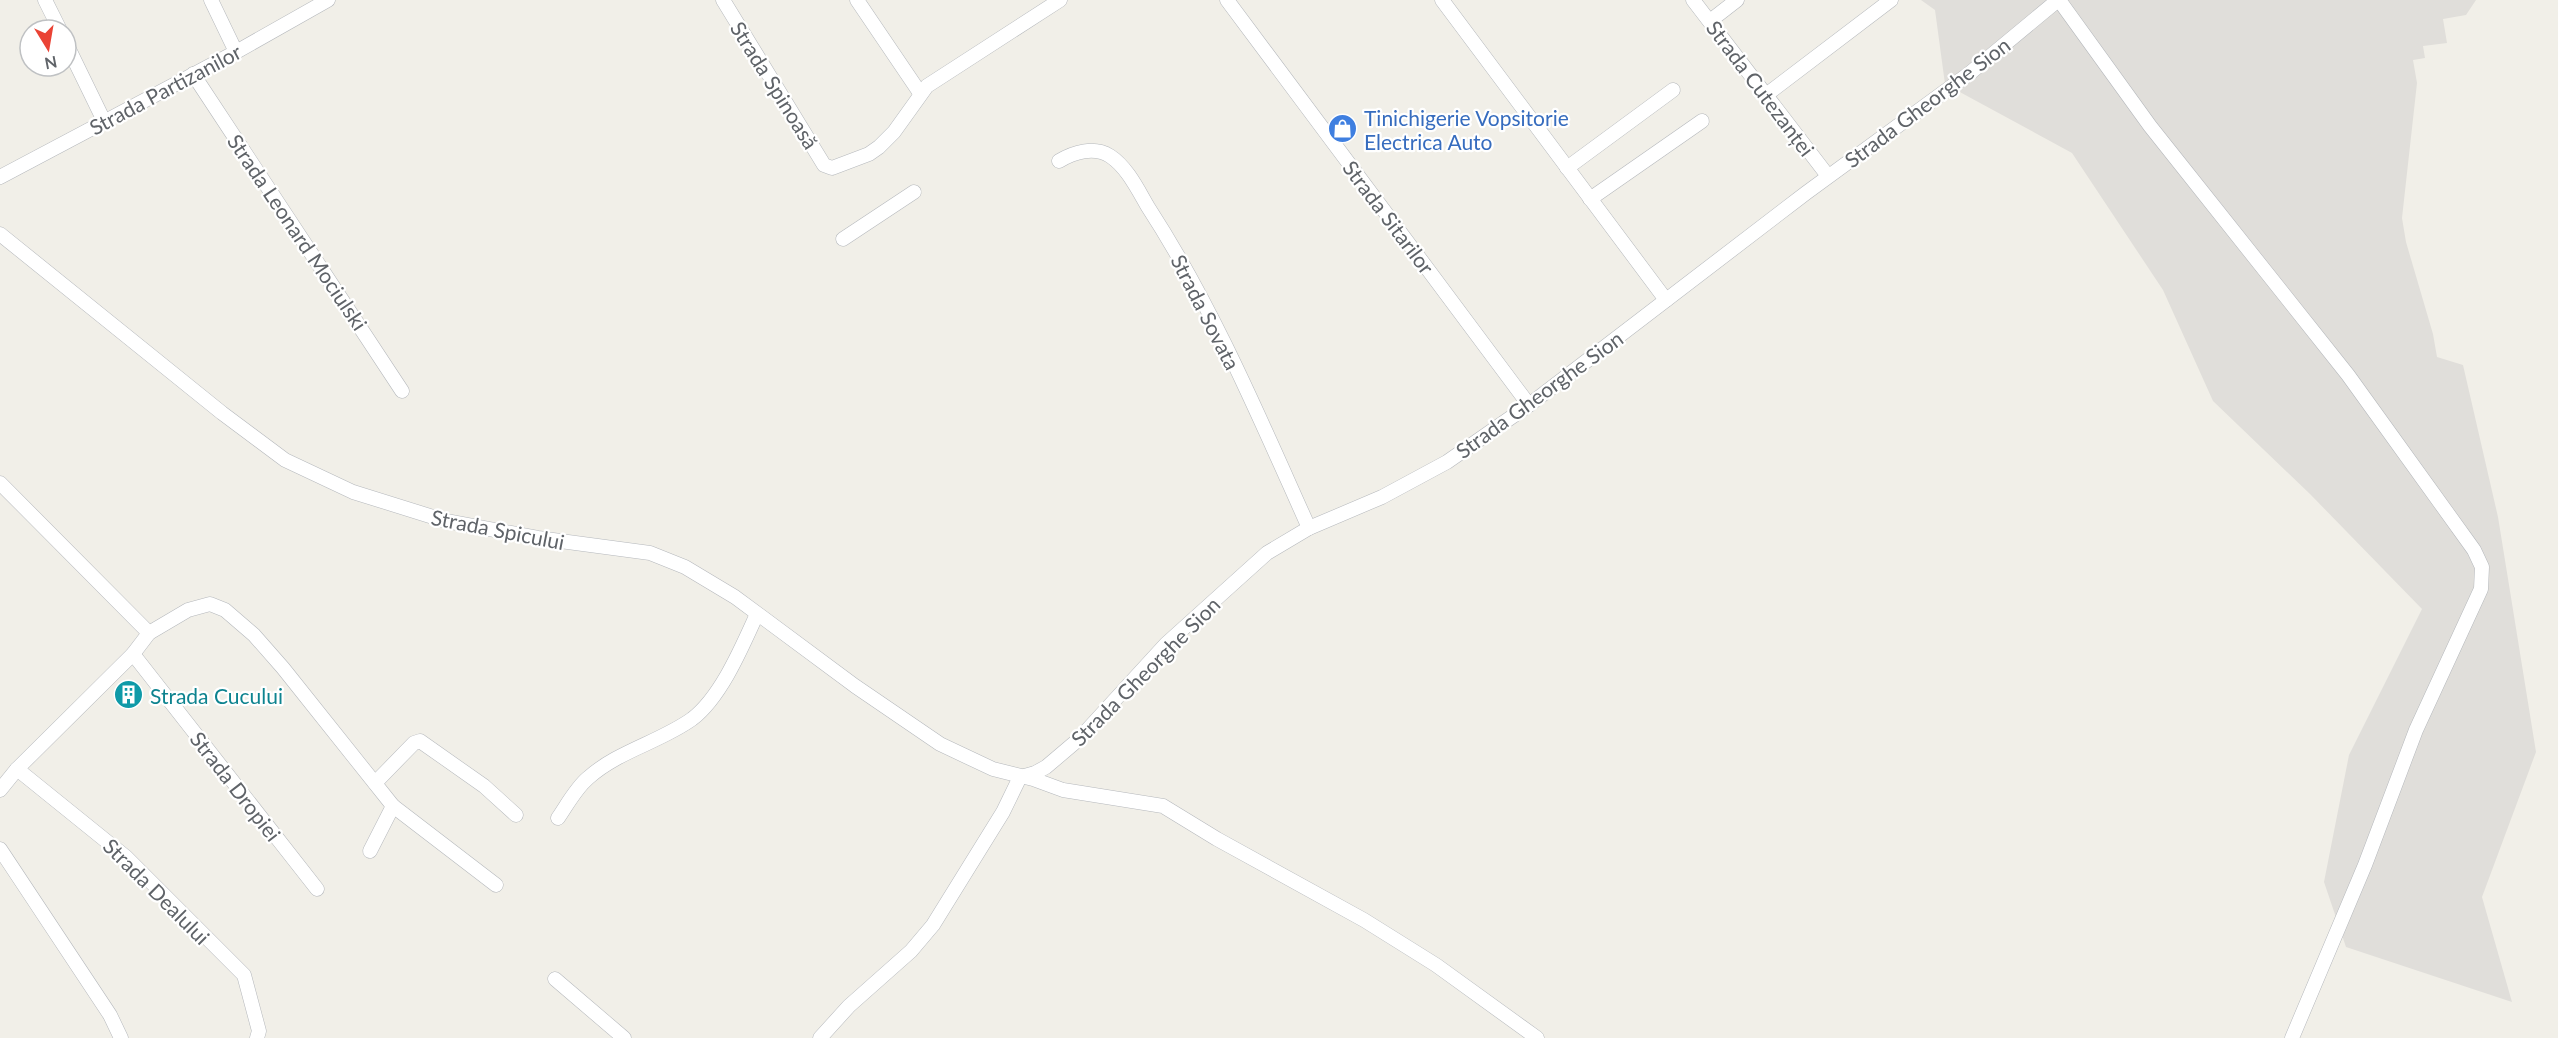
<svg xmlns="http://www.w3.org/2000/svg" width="2558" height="1038" font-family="Lato,sans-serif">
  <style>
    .industrial { fill: #e0deda }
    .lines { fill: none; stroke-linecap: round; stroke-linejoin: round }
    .minor-casing { stroke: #b5b8bc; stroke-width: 15 }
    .minor { stroke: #fff; stroke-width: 14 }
    .labels { text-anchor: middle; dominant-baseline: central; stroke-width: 4.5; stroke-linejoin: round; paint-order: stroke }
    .street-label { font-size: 21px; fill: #5f6368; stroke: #fff }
    .shop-label { font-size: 21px; fill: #366cbe; stroke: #fff; text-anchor: start }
    .culture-label { font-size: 21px; fill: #0d838f; stroke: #fff; text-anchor: start }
  </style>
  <rect width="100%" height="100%" fill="#f1efe8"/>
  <path class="industrial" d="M1921,0H2476L2466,15L2443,19L2447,43L2423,46L2425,58L2413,60L2417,83L2402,218L2406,242L2433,334L2437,357L2463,365L2498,517L2536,752L2482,897L2512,1002L2346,947L2324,882L2349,755L2422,609L2310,494L2213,401L2163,290L2072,153L1945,84L1935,10Z"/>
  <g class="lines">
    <defs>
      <g id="minor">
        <path d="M45,0L60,30"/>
        <path d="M211,0L236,52"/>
        <path d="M723,0L824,165L832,168L869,154L879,147L894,132L927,86L1060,0"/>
        <path d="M857,0L920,93"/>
        <path d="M1227,0L1529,405"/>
        <path d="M1442,0L1666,300"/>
        <path d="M1693,0L1828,176"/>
        <path d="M2059,0L2150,126L2348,375L2474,550L2482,567L2481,589L2416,730L2365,865L2292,1038"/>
        <path d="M1710,21L1737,0"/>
        <path d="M66,43L104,121"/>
        <path d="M193,74L402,391"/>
        <path d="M1766,95L1891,0"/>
        <path d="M1059,161C1074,152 1094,146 1110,156C1127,167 1138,190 1148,207C1213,307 1260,419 1309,528"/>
        <path d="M1567,168L1673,90"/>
        <path d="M0,177L236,52L328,0"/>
        <path d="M1590,199L1702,121"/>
        <path d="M0,234L222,413L285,460L353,492L446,521L538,538L650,553L685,567L735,597L855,686L940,744L993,769L1033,779L1063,790L1163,806L1217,839L1364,920L1436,965L1537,1038"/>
        <path d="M843,239L914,192"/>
        <path d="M0,483L149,633"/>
        <path d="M133,654L317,889"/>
        <path d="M17,769L126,857L244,975L259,1031L257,1038"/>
        <path d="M1021,777L1035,773L1046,767L1079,739L1166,644L1267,553L1309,528L1382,497L1447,462L1529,405L1806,193L1970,73L2058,0"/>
        <path d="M375,783L414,743L420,741L484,786L516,815"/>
        <path d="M0,790L17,769L133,654L149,633L188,610L210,604L225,610L254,635L283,668L393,806L496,885"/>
        <path d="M558,818C567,805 576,788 588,778C618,751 660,742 692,719C721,697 742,647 757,614"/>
        <path d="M0,849L110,1015L121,1038"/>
        <path d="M370,851L393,806"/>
        <path d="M555,979L624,1038"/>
        <path d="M820,1038L849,1006L911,951L933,925L1003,812L1020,777"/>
      </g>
    </defs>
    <use href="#minor" class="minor-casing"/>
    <use href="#minor" class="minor"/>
  </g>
  <defs>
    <symbol id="shop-disc" viewBox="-11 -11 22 22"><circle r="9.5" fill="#3f7fe0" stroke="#fff"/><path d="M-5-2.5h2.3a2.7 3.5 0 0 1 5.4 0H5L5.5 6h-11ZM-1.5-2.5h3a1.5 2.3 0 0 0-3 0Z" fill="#fff"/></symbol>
    <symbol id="building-disc" viewBox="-11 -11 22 22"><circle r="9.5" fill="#0f9aa8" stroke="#fff"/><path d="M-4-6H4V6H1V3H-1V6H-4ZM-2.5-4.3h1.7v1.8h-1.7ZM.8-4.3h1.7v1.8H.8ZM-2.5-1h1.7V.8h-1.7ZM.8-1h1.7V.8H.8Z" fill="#fff"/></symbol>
  </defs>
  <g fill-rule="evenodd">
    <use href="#shop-disc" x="1326" y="112" width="33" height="33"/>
    <use href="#building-disc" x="112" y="678" width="33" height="33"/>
  </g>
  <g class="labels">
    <g class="street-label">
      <text transform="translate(775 85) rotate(58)">Strada Spinoasă</text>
      <text transform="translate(1761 88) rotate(53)">Strada Cutezanței</text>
      <text transform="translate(165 89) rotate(-28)">Strada Partizanilor</text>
      <text transform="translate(1927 102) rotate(-37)">Strada Gheorghe Sion</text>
      <text transform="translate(1389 217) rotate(53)">Strada Sitarilor</text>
      <text transform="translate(298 232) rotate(56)">Strada Leonard Mociulski</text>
      <text transform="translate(1206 312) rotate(63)">Strada Sovata</text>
      <text transform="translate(1539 394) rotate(-36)">Strada Gheorghe Sion</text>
      <text transform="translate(498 529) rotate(11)">Strada Spicului</text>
      <text transform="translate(1145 671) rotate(-45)">Strada Gheorghe Sion</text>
      <text transform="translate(236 786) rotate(52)">Strada Dropiei</text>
      <text transform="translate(157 891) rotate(45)">Strada Dealului</text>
    </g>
    <g class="shop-label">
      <text x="1364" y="117">Tinichigerie Vopsitorie<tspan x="1364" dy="24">Electrica Auto</tspan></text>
    </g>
    <g class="culture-label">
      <text x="150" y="695">Strada Cucului</text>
    </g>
  </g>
  <g transform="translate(48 48) rotate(169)"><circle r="28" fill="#ffffff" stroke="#bfc1c3" stroke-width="1.5"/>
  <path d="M0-4.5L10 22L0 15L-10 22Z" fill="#ea4335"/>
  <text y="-9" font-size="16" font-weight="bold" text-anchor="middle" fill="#5f6368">N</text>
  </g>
</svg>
